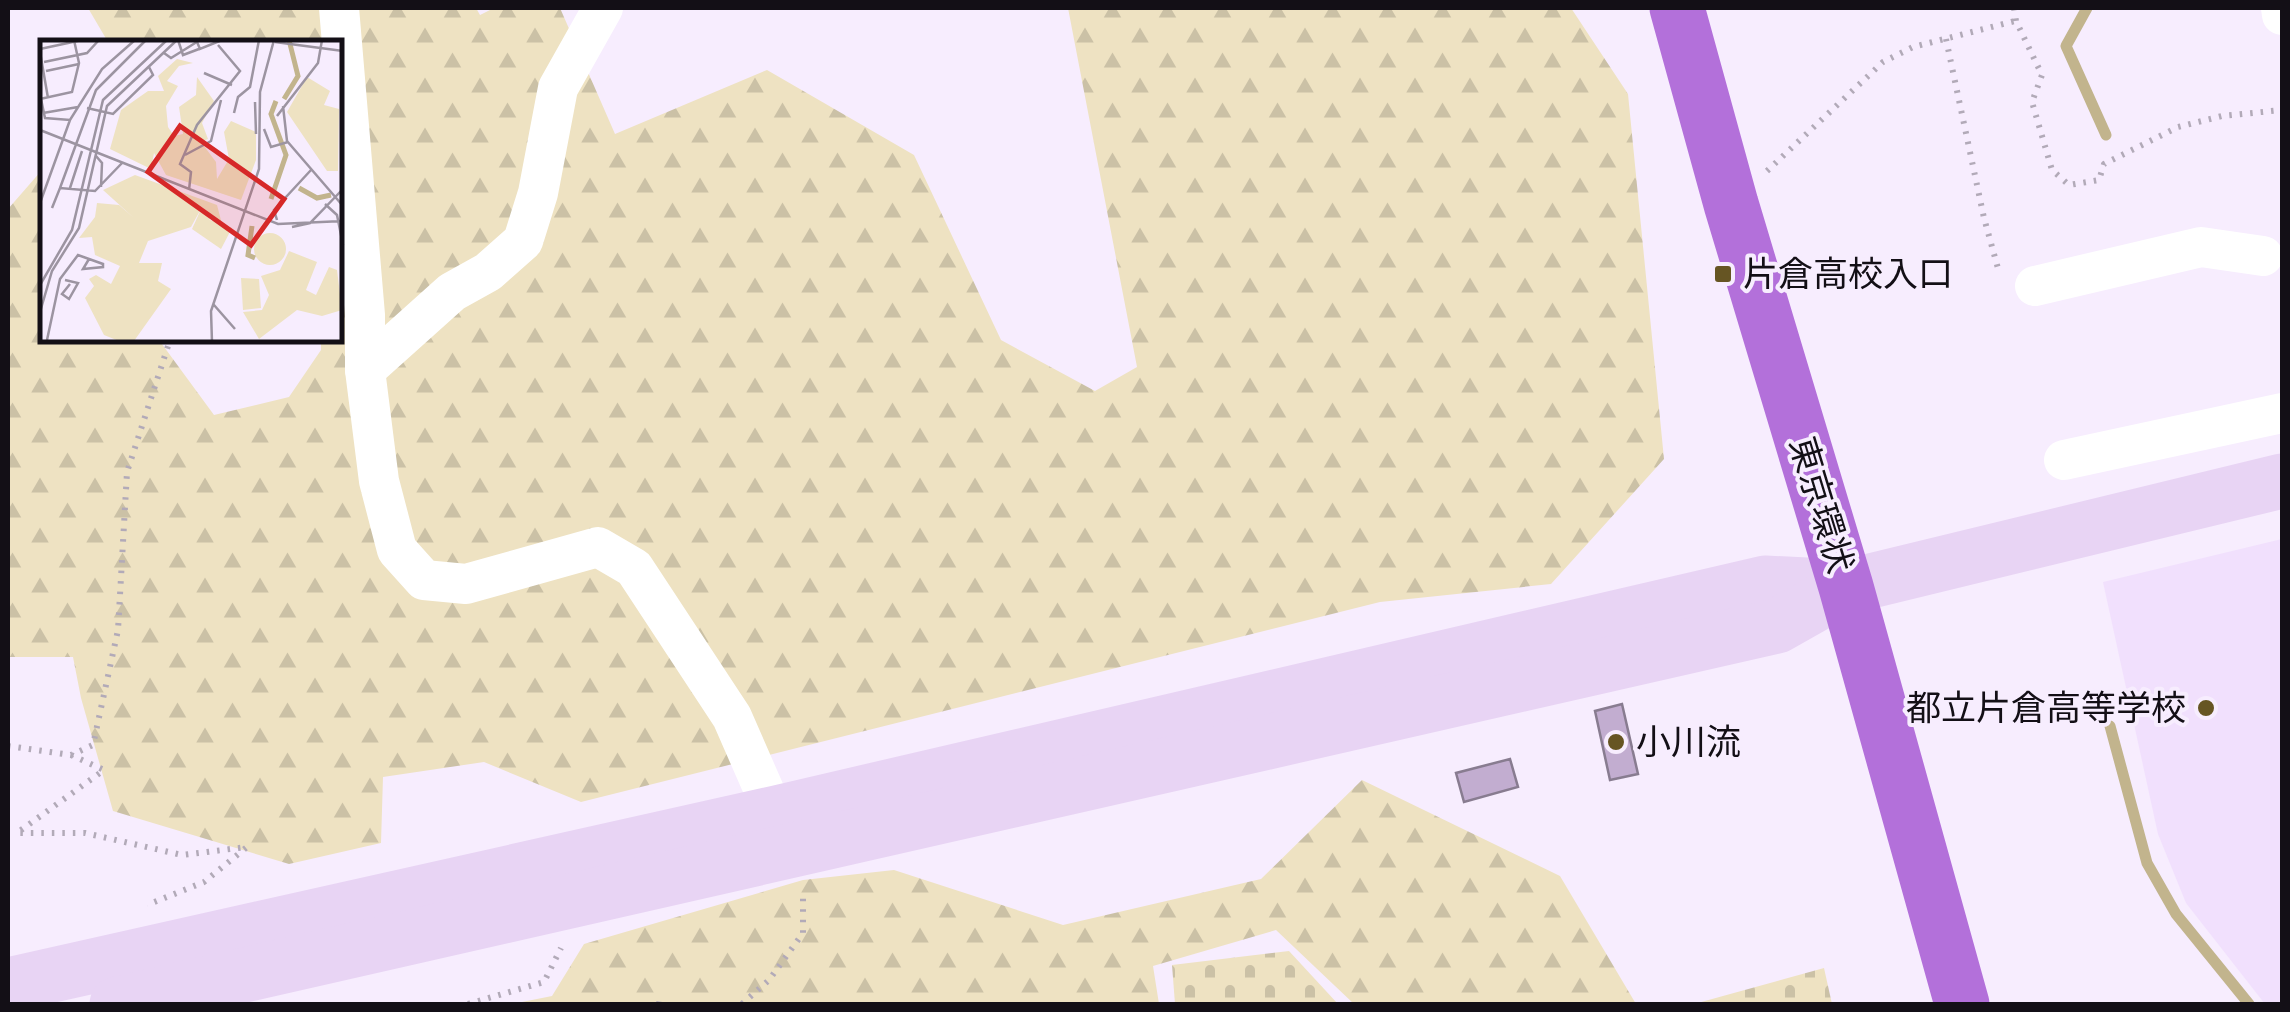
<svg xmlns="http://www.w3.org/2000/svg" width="2290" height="1012" font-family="'Roboto Condensed','Noto Sans JP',sans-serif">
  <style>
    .built { fill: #f1e0fd }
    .forest { fill: url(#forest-firs) }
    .cemetery { fill: url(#cemetery-stones) }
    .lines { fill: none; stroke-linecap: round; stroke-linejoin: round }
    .stream { stroke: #c2b48d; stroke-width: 11 }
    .building { fill: #c2add0; stroke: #887c90; stroke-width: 2.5 }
    .path { stroke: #b2aab8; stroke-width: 6; stroke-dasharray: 2.5 8; stroke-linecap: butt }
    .street { stroke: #fff; stroke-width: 40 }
    .secondary { stroke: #e8d4f4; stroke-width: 55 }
    .highway { stroke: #b370da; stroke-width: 55 }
    .poi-dot { fill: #665523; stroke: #f7edfe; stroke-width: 4 }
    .labels { text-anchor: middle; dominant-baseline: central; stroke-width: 8; stroke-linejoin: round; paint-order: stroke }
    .poi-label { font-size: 35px; fill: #130f16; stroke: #f7edfe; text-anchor: start }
    .street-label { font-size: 35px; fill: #130f16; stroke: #f7edfe }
    .inset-river { fill: none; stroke: #c2b48d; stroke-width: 5 }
    .inset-road { fill: none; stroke: #9c94a1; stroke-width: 2.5 }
    .view { fill: #d62828; fill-opacity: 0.15; stroke: #d62828; stroke-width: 5 }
    .inset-edge { fill: none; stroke: #130f16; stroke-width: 5 }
  </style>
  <defs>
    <pattern id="forest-firs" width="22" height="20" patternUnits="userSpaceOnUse" patternTransform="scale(2.5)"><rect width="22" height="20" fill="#eee2c2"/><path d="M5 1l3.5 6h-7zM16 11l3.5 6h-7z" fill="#cbc1a6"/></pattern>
    <pattern id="cemetery-stones" width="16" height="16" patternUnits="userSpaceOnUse" patternTransform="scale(2.5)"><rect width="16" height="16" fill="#eee2c2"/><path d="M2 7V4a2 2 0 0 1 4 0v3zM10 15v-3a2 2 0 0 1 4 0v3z" fill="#cbc1a6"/></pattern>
  </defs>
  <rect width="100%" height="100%" fill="#f7edfe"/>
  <path class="built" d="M2282,539V1004H2265L2186,903L2158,834L2103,582Z"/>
  <g class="forest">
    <path d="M88,8H476L480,15L494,8H560L615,134L767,70L914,155L1001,340L1095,391L1137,367L1068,8H1571L1628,94L1664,459L1551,584L1380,602L581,802L484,762L383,777L381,843L289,864L113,811L81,698L73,657H8V209L42,170V340H159L214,415L289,397L321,350V340H340V42H108Z"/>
    <path d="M1362,780L1560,876L1636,1004H1354L1276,930L1153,966L1159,1004H512L552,996L584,944L803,880L894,870L1063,925L1261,879Z"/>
  </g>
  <g class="cemetery">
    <path d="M1289,951L1338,1004H1175L1172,965Z"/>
    <path d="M1824,968L1832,1004H1694Z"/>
  </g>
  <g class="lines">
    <g class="stream">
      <path d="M2087,8L2066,46L2106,135"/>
      <path d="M2110,726L2147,863L2176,914L2249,1004"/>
    </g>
  </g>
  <g class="building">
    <path d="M1622,704L1638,774L1610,780L1595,711Z"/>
    <path d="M1510,759L1518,787L1464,802L1456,773Z"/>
  </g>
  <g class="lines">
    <g class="path">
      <path d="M2014,8L2016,21L2042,75L2032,102L2052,170L2069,185L2099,180L2104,164L2178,127L2222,116L2282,110"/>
      <path d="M1946,39L1984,218L1999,272"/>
      <path d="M1767,171L1883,62L1913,47L2015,21"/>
      <path d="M8,746L71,755L93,745L118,630L127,472L170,340"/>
      <path d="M71,755L104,770L17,833H85L182,855L247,847L204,882L147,905"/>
      <path d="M468,1004L544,982L561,948"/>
      <path d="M659,1004L660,998"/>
      <path d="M742,1004L769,980L803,933V894"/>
    </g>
    <g class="street">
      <path d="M339,8L365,315V370L379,481L397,550L424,580L466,584L598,547L634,568L732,717L784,836"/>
      <path d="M2281,8L2282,15"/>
      <path d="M2035,286L2201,247L2263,256"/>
      <path d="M365,370L452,292L488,272L523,241L538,193L558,88L603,8"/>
      <path d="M2064,460L2282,413"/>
    </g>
    <g class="secondary">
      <path d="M8,985L776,813L1765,583L1846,587"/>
      <path d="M117,1004L1777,626L1846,587L2282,481"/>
    </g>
    <path class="highway" d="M1677,8L1731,204L1846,587L1962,1004"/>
  </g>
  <g class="poi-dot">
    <rect x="1713" y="264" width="20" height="20" rx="5"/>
    <circle cx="2206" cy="708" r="10"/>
    <circle cx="1616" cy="742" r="10"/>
  </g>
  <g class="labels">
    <g class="poi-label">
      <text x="1743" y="274">片倉高校入口</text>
      <text x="2186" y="708" text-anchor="end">都立片倉高等学校</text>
      <text x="1636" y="742">小川流</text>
    </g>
    <g class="street-label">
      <text transform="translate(1821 505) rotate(73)">東京環状</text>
    </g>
  </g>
  <g transform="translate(40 40)">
    <rect width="302" height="302" fill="#f7edfe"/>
    <path d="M137,19L153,23L139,26L127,41L138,46L126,66L128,87L134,96L143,94L139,67L156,55L157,37L174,61L162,83L168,99L161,102L176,122L177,139L189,119L184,92L191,81L216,92V120L201,160L126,135L114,113L111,129L70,109L81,70L108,51H124L118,36ZM267,37L290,51L284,65L299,69L298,131H287L247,72ZM95,135L177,165L182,184L162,167L151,187L108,201L99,223H122L118,241L131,249L94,301H79L64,295L45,258L54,246L49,239L56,235L71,244L80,226L55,215L52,197L39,198L55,177L57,163L79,165L94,178L63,150ZM249,211L277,222L266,250L276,255L289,227L297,230L302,270L282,276L257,270L219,299L203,272L222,270L229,255L221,236L240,230Z" fill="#eee2c2"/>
    <path d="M162,167L170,180L192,188L181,209L152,189Z" fill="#eee2c2"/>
    <path d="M214 209a16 16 0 1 1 32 0a16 16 0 1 1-32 0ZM201,238L219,239L221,268L203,270Z" fill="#eee2c2"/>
    <path class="inset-river" d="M244,59L258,36L249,0M259,148L277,158L291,155M231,159L246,115L231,74L236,61M212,186L208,215L215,218"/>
    <path class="inset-road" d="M138,0L143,15L159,9M157,2L160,9L182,0M235,2L303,11M0,9L42,0M0,12L8,58M124,13L131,18L160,0M4,22L47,13L59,0M6,31L39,24M164,33L192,45M0,59L32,52L39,23L34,0M1,59L5,78L30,80L62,29L95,0M215,62L216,94M243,66L247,101L303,166M47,68L73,74L113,35L109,27M3,73L38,67M194,73L198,57L210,47L219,0M237,76L278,23L282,0M224,89L231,107L248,102M0,90L238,184L303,181M145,115L171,101L181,60M56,116L62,123L61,147M20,148L56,50L106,0M30,148L42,111M149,150L151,132L140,124L157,85L200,31L178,5M0,163L30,80M285,164L297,175L303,205M12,168L20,148L55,151L83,122M237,180L234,170L271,130M252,187L270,183L301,151M25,240L38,243L29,259L22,254L30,244M0,245L32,190L63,60L127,0M174,265L195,289M0,272L12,231L39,188L67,66L137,0M7,300L20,239L38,215L63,224V227L43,229L49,219M172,302L171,271L219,129L220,52L234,0"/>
    <path class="view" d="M140,86L244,159L211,205L108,132Z"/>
    <rect width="302" height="302" class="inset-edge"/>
  </g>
  <rect width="2290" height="1012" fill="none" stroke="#130f16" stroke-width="20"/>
</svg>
